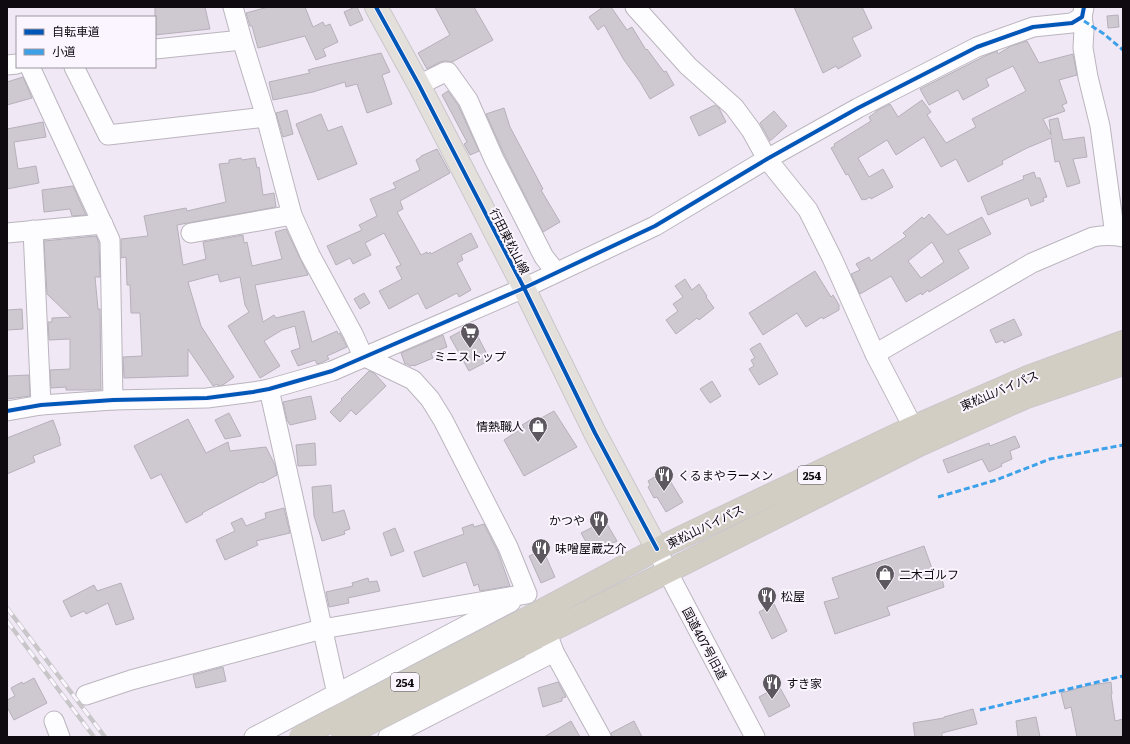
<svg xmlns="http://www.w3.org/2000/svg" width="1130" height="744" font-family="Literata,'Noto Sans JP',serif">
  <style>
    .building { fill: #cec9d1; stroke: #b6b0ba; fill-rule: evenodd }
    .lines { fill: none; stroke-linecap: round; stroke-linejoin: round }
    .minor-casing { stroke: #bbb5bf; stroke-width: 21 }
    .major-casing { stroke: #c9c6cb; stroke-width: 24 }
    .highway-casing { stroke: #c9c6cb; stroke-width: 24 }
    .minor { stroke: #fdfcfe; stroke-width: 19 }
    .major { stroke: #e3e0db; stroke-width: 22 }
    .highway { stroke: #d2cec3; stroke-width: 22 }
    .rail-casing { stroke: #c8c6c9; stroke-width: 4.5 }
    .rail { stroke: #faf5fe; stroke-width: 3; stroke-dasharray: 9; stroke-linecap: butt }
    .highway-bridge-casing { stroke: #c9c6cb; stroke-width: 24; stroke-linecap: butt }
    .highway-bridge { stroke: #d2cec3; stroke-width: 22 }
    .quiet { stroke: #3da1ea; stroke-width: 3; stroke-dasharray: 6 3; stroke-linecap: butt }
    .cycleway-casing { stroke: #faf5fe; stroke-width: 6 }
    .cycleway { stroke: #0057b8; stroke-width: 4 }
    .labels { text-anchor: middle; dominant-baseline: central; stroke-width: 4; stroke-linejoin: round; paint-order: stroke }
    .shield { fill: #faf5fe; stroke: #555057; stroke-width: 1 }
    .shield-label { font-size: 11px; font-weight: bold; fill: #0e0a10 }
    .street-label { font-size: 12px; fill: #0e0a10; stroke: #faf5fe }
    .poi-label { font-size: 12px; fill: #0e0a10; stroke: #faf5fe; text-anchor: start }
  </style>
  <rect width="100%" height="100%" fill="#f0e9f5"/>
  <g class="building">
    <path d="M155,7H205L210,29L155,35Z"/>
    <path d="M268,7H305L313,27L323,22L325,26L330,24L338,42L323,49L326,56L316,60L305,36L258,48L252,26H250L246,13Z"/>
    <path d="M355,7H357L363,20L350,26L344,12Z"/>
    <path d="M435,7H474L493,40L452,62L445,61L440,62L427,69L418,53L450,35Z"/>
    <path d="M603,7H611L627,30L632,27L646,50L647,49L664,72L666,71L674,85L650,99L640,82L624,60L604,25L598,30L589,17Z"/>
    <path d="M794,7H862L872,28L852,38L861,56L838,69L836,66L823,73Z"/>
    <path d="M1118,15L1119,27L1108,28L1107,16Z"/>
    <path d="M1027,41L1039,63L1073,54L1077,75L1059,80L1067,103L1062,105L1065,111L1043,119L1051,135L1049,120L1058,118L1063,140L1084,137L1087,157L1073,159L1080,183L1067,187L1059,161L1055,162L1051,138L1027,148L1002,161L1003,164L968,182L956,159L941,167L924,137L896,155L887,140L858,158L869,177L883,169L893,187L871,199L870,197L865,200L864,199L862,200L848,174L846,175L831,148L835,146L834,144L871,121L869,117L876,112V111L890,104L898,117L922,100L931,112L927,115L946,143L976,127L972,119L1026,91L1013,66L986,79L989,86L963,100L958,90L929,105L920,89L985,56L997,51L998,54L1011,46Z"/>
    <path d="M381,53L390,72L382,75L392,104L367,113L357,84L346,87L345,82L313,92L273,100L269,82L310,73L308,70L315,68Z"/>
    <path d="M23,77L32,98L7,105V82Z"/>
    <path d="M448,91L458,105L479,151L477,152L470,155L464,144L467,142L442,95Z"/>
    <path d="M715,105L719,108L726,122L699,136L690,117Z"/>
    <path d="M504,108L510,127L543,189L541,190L560,222L543,232L504,154L486,114Z"/>
    <path d="M287,110L293,134L283,137L276,113Z"/>
    <path d="M774,111L787,126L770,141L760,123Z"/>
    <path d="M321,114L328,131L342,126L357,164L318,180L296,124Z"/>
    <path d="M43,122L46,137L14,142L18,169L36,166L39,183L7,189V129Z"/>
    <path d="M437,149L450,173L400,201L403,209L397,212L421,255L427,252L428,254L430,252L431,254L471,233L478,247L461,255L463,260L457,263L471,290L459,297L457,293L426,309L418,293L389,309L379,291L402,279L396,267L401,265L384,233L365,243L371,255L353,264L350,258L336,265L327,246L362,230L359,225L377,216L370,199L396,188L393,183L420,170L416,160L421,157V156Z"/>
    <path d="M241,158L242,160L255,158L257,168L259,167L263,195L274,193L276,207L177,225L183,265L206,259L203,242L243,235L244,243L247,242L252,266L282,259L275,232L286,229L308,275L255,285L263,322L274,315L276,318L304,311L312,342L337,331L338,334L340,333L347,347L327,356L329,359L321,363L317,364L315,360L298,366L291,351L300,348L295,326L282,330L264,341L280,366L260,378L228,326L249,312L245,305L240,277L220,282L218,274L188,282L201,326L234,377L223,385L218,386L217,384L213,386L188,349V376L124,378L123,357L142,356L140,313H131L130,285H127L126,257L121,258V239L148,236L144,216L186,208L187,211L226,202L219,164L229,163V160Z"/>
    <path d="M1034,172L1036,178H1040L1047,197L1043,198L1044,201L1031,206L1028,198L988,215L981,197L1024,179L1023,176Z"/>
    <path d="M73,186L86,215L72,216L70,209L44,212L42,190Z"/>
    <path d="M929,214L947,235L982,217L991,234L958,250L969,268L929,292L928,290L922,295L921,293L906,302L891,276L860,294L851,274L860,270L856,264L869,257L871,261L904,238L906,236L903,233L922,217L924,219ZM932,242L944,262L921,278L908,261Z"/>
    <path d="M96,236L99,243L100,277H95L98,309H100L101,390H66V387L51,388L50,370L70,369V339L49,340L48,322H52V318L71,317L47,294L44,241Z"/>
    <path d="M815,271L831,297L833,295L839,305V310L823,319L822,317L806,327L797,313L763,335L749,313Z"/>
    <path d="M685,279L692,290L699,284L707,296L706,297L714,308L699,320L697,318L676,334L666,320L678,311L673,304L683,297L675,286Z"/>
    <path d="M364,293L370,303L360,309L354,299Z"/>
    <path d="M22,309L23,329L7,330V310Z"/>
    <path d="M1014,319L1022,335L1004,343L1003,340L996,343L990,330Z"/>
    <path d="M472,325L490,360L469,371L450,337Z"/>
    <path d="M443,335L447,347L431,353L433,358L414,366V365L410,366L407,364H405L401,353Z"/>
    <path d="M760,343L778,374L759,385L749,369L754,366L751,360L755,358L750,349Z"/>
    <path d="M369,371L374,373L386,386L356,415L351,410L340,422L330,412L342,400L341,399Z"/>
    <path d="M29,375L30,396L7,399V376Z"/>
    <path d="M712,381L721,396L710,403L700,389Z"/>
    <path d="M311,396L316,419L290,425L287,420L283,402Z"/>
    <path d="M554,411L577,447L524,476L504,440L524,427L522,425L532,419L534,422Z"/>
    <path d="M229,413L241,436L225,439L215,420Z"/>
    <path d="M188,419L206,453L228,442L230,451L266,447L275,465L277,475L262,483L261,482L202,513L203,514L186,523L161,474L151,479L134,446Z"/>
    <path d="M53,420L60,439L59,440L61,445L33,456L35,462L7,474V438Z"/>
    <path d="M1015,436L1020,447L1010,451L1012,459L1001,464L1002,466L989,472L982,459L948,473L943,460L989,443L990,446Z"/>
    <path d="M315,443L316,465L298,466L296,445Z"/>
    <path d="M664,471L683,502L666,512L657,497L654,498L648,487L650,485L648,481Z"/>
    <path d="M331,485L333,513L344,510L350,529L344,531L345,534L322,541L314,516L312,487Z"/>
    <path d="M284,508L290,533L256,541L258,545L225,560L216,540L235,531L231,523L242,518L246,526L266,518L265,513Z"/>
    <path d="M473,524L474,527L484,524L498,552L510,586L480,591L478,584L474,586L466,562L423,577L414,552L464,534L462,528Z"/>
    <path d="M599,524L600,527L607,524L617,541L593,554L581,533Z"/>
    <path d="M395,528L404,551L391,556L383,533Z"/>
    <path d="M924,546L935,577L941,575L944,587L887,607L890,615L835,634L824,602L839,598L832,578Z"/>
    <path d="M543,550L555,577L541,583L529,556Z"/>
    <path d="M368,578L369,582L377,581L380,591L348,598L349,603L329,607L326,592L353,586L352,583Z"/>
    <path d="M121,583L134,619L116,625L108,603L86,614L84,611L71,617L63,601L94,585L97,591Z"/>
    <path d="M774,604L787,631L772,639L759,612Z"/>
    <path d="M223,667L226,681L196,688L193,675Z"/>
    <path d="M34,678L47,703L14,720L7,707V700L15,696L11,688L22,682L23,684Z"/>
    <path d="M558,682L566,697L562,698V701L543,707L538,688Z"/>
    <path d="M1111,682L1112,694H1111L1115,721L1123,719V737H1077L1071,707L1065,709L1061,693L1086,686Z"/>
    <path d="M779,686L790,706L769,717L759,697Z"/>
    <path d="M973,709L977,724L942,733V737H915L913,723L944,718V717Z"/>
    <path d="M1036,717L1040,737H1018L1016,721Z"/>
    <path d="M571,721L580,737H544Z"/>
    <path d="M634,721L642,737H612L611,733Z"/>
  </g>
  <g class="lines">
    <defs>
      <g id="minor">
        <path d="M635,7L688,66L734,107L751,130L767,159L808,210L832,258L875,354L913,427"/>
        <path d="M1082,17L1084,29L1083,48L1088,77L1100,126L1115,235"/>
        <path d="M155,49L242,40"/>
        <path d="M7,65L17,64"/>
        <path d="M30,67L110,240L113,400"/>
        <path d="M74,67L108,135L266,117"/>
        <path d="M419,85L445,72H448L468,100L494,159L544,257L556,272"/>
        <path d="M33,230L41,405"/>
        <path d="M7,233L103,224"/>
        <path d="M191,233L292,215"/>
        <path d="M875,354L1032,263L1093,237C1104,235 1113,235 1123,237"/>
        <path d="M269,389L337,694L347,729"/>
        <path d="M7,411L41,405L113,400L207,398L253,392L269,389L332,371L524,288L655,226L767,159L858,108L977,47L1033,27L1072,23L1082,17L1084,7"/>
        <path d="M657,549L667,571L755,737"/>
        <path d="M550,641L554,652L601,737"/>
        <path d="M86,695L131,680L322,629L527,594L508,547L443,420L430,399L413,380L363,356L353,334L310,255L292,215L266,117L242,40L233,7"/>
        <path d="M54,721L60,737"/>
        <path d="M254,737L511,602"/>
        <path d="M388,737L554,652"/>
      </g>
      <path id="major" d="M376,7L419,85L524,288L595,433L657,549"/>
      <g id="highway">
        <path d="M511,627L657,549L913,427L1028,377L1123,342"/>
        <path d="M520,646L919,445L1024,398L1123,364"/>
      </g>
    </defs>
    <use href="#minor" class="minor-casing"/>
    <use href="#major" class="major-casing"/>
    <use href="#highway" class="highway-casing"/>
    <use href="#minor" class="minor"/>
    <use href="#major" class="major"/>
    <use href="#highway" class="highway"/>
    <defs>
      <g id="rail">
        <path d="M7,608L105,737"/>
        <path d="M7,621L94,737"/>
      </g>
    </defs>
    <use href="#rail" class="rail-casing"/>
    <use href="#rail" class="rail"/>
    <defs>
      <g id="highway-bridge">
        <path d="M300,737L511,627"/>
        <path d="M342,737L520,646"/>
      </g>
    </defs>
    <use href="#highway-bridge" class="highway-bridge-casing"/>
    <use href="#highway-bridge" class="highway-bridge"/>
    <g class="quiet">
      <path d="M1084,21L1104,34L1123,50"/>
      <path d="M938,497L996,480L1050,459L1123,445"/>
      <path d="M980,710L1123,676"/>
    </g>
    <defs>
      <g id="cycleway">
        <path d="M376,7L419,85L524,288L595,433L657,549"/>
        <path d="M7,411L41,405L113,400L207,398L253,392L269,389L332,371L524,288L655,226L767,159L858,108L977,47L1033,27L1072,23L1082,17L1084,7"/>
      </g>
    </defs>
    <use href="#cycleway" class="cycleway-casing"/>
    <use href="#cycleway" class="cycleway"/>
  </g>
  <defs>
    <symbol id="supermarket-pin" viewBox="-11 -11 22 30"><path d="M0 17L-7.5 6A9.5 9.5 0 1 1 7.5 6Z" fill="#5d5860" stroke="#faf5fe"/><path d="M-6-5.5h2.5l.6 2H6L4.5 2H-2.5L-4.4-4H-6ZM-1.5 3.2a1.3 1.3 0 1 0 .1 0ZM3 3.2a1.3 1.3 0 1 0 .1 0Z" fill="#fff"/></symbol>
    <symbol id="shop-pin" viewBox="-11 -11 22 30"><path d="M0 17L-7.5 6A9.5 9.5 0 1 1 7.5 6Z" fill="#5d5860" stroke="#faf5fe"/><path d="M-5-2.5h2.3a2.7 3.5 0 0 1 5.4 0H5L5.5 6h-11ZM-1.5-2.5h3a1.5 2.3 0 0 0-3 0Z" fill="#fff"/></symbol>
    <symbol id="restaurant-pin" viewBox="-11 -11 22 30"><path d="M0 17L-7.5 6A9.5 9.5 0 1 1 7.5 6Z" fill="#5d5860" stroke="#faf5fe"/><path d="M-5-6h1v4h1v-4h1v4h1v-4h1v5L-1.5 .5V6h-2V.5L-5-1ZM5-6V6H3V1.5H1.5Q1.5-4 5-6Z" fill="#fff"/></symbol>
  </defs>
  <g fill-rule="evenodd">
    <use href="#supermarket-pin" x="459" y="321" width="22" height="30"/>
    <use href="#shop-pin" x="527" y="415" width="22" height="30"/>
    <use href="#restaurant-pin" x="653" y="464" width="22" height="30"/>
    <use href="#restaurant-pin" x="588" y="509" width="22" height="30"/>
    <use href="#restaurant-pin" x="530" y="537" width="22" height="30"/>
    <use href="#shop-pin" x="874" y="563" width="22" height="30"/>
    <use href="#restaurant-pin" x="756" y="585" width="22" height="30"/>
    <use href="#restaurant-pin" x="761" y="672" width="22" height="30"/>
  </g>
  <g class="labels">
    <g class="shield">
      <rect x="798" y="466" width="28" height="18" rx="3"/>
      <rect x="391" y="673" width="28" height="18" rx="3"/>
    </g>
    <g class="shield-label">
      <text x="812" y="475">254</text>
      <text x="405" y="682">254</text>
    </g>
    <g class="street-label">
      <text transform="translate(510 241) rotate(63)">行田東松山線</text>
      <text transform="translate(999 390) rotate(-23)">東松山バイパス</text>
      <text transform="translate(705 526) rotate(-26)">東松山バイパス</text>
      <text transform="translate(705 643) rotate(62)">国道407号旧道</text>
    </g>
    <g class="poi-label">
      <text x="470" y="356" text-anchor="middle">ミニストップ</text>
      <text x="524" y="426" text-anchor="end">情熱職人</text>
      <text x="678" y="475">くるまやラーメン</text>
      <text x="585" y="520" text-anchor="end">かつや</text>
      <text x="555" y="548">味噌屋蔵之介</text>
      <text x="899" y="574">二木ゴルフ</text>
      <text x="781" y="596">松屋</text>
      <text x="786" y="683">すき家</text>
    </g>
  </g>
  <rect width="1130" height="744" fill="none" stroke="#0e0a10" stroke-width="16"/>
  <rect x="16" y="16" width="140" height="52" fill="#faf5fe" stroke="#9c979f"/>
  <rect x="24" y="29" width="20" height="6" fill="#0057b8" stroke="#9c979f"/>
  <text x="52" y="36" font-size="12" fill="#0e0a10">自転車道</text>
  <rect x="24" y="49" width="20" height="6" fill="#3da1ea" stroke="#9c979f"/>
  <text x="52" y="56" font-size="12" fill="#0e0a10">小道</text>
</svg>
